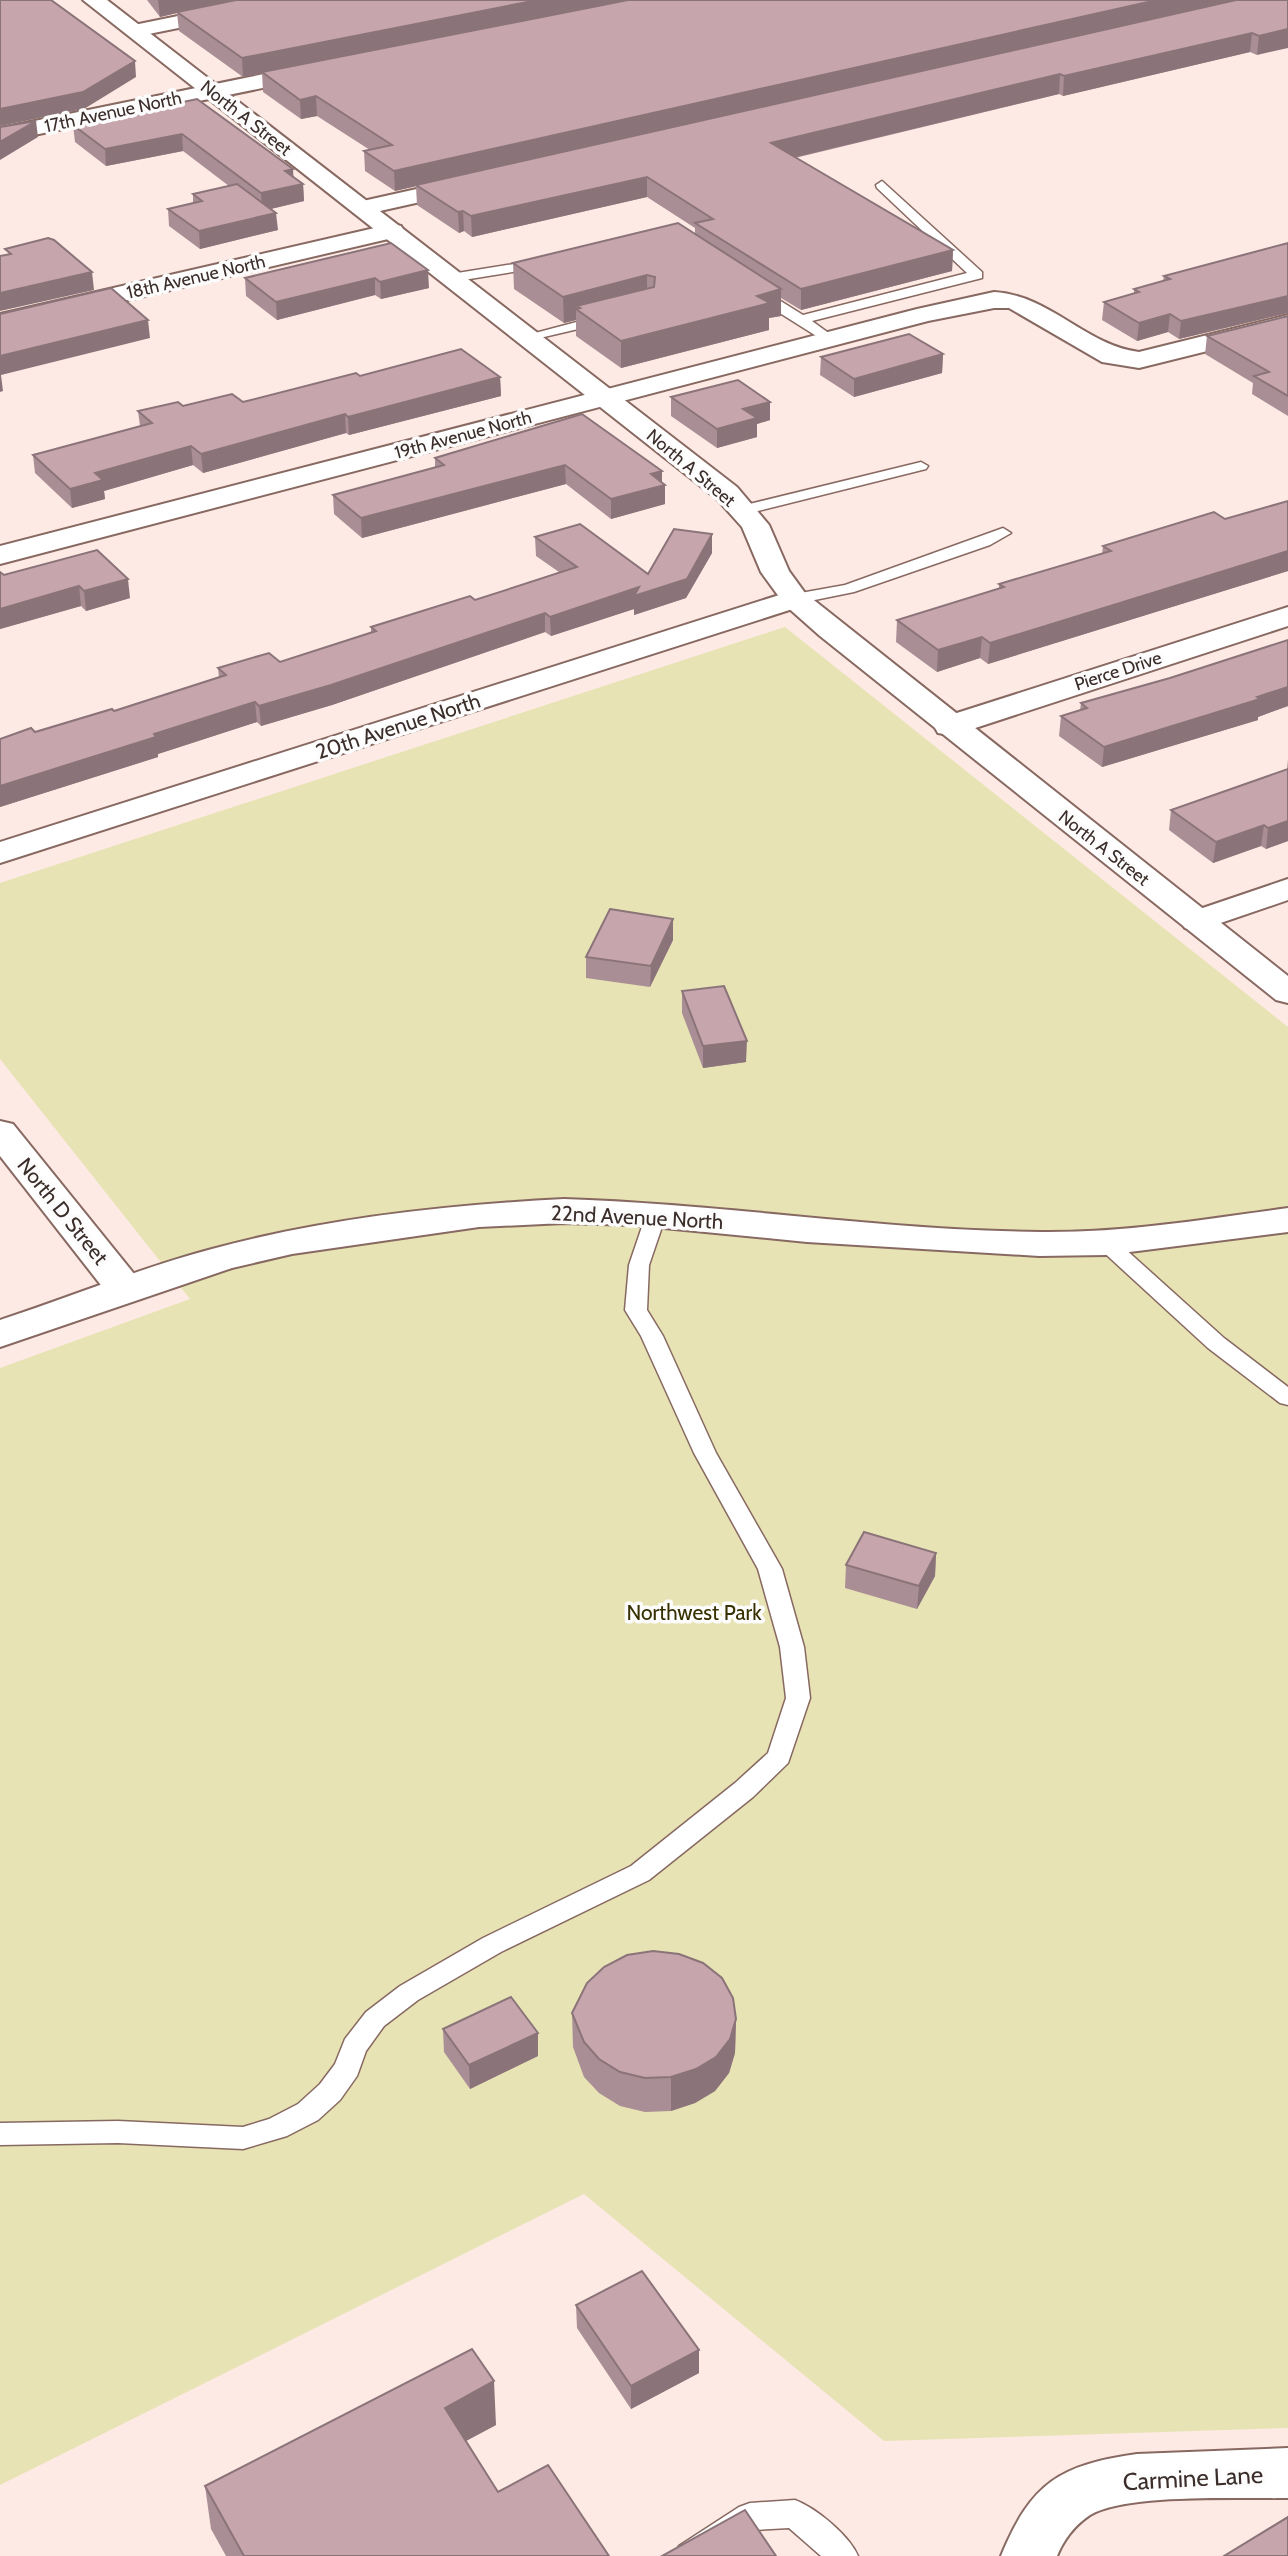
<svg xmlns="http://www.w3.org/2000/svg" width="1288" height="2556" font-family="Cabin,sans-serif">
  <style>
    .green { fill: #e7e3b4 }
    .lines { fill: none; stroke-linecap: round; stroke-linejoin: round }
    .service-casing { stroke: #876961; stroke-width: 3 }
    .minor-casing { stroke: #876961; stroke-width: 4 }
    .tertiary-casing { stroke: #876961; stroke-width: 4 }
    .service { fill: #fff; fill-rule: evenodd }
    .minor { fill: #fff; fill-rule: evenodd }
    .tertiary { fill: #fff; fill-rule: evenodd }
    .wall { fill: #aa8e95 }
    .shaded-wall { fill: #8b7479 }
    .building { fill: #c6a5ad; stroke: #8b7479; stroke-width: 2 }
    .labels { text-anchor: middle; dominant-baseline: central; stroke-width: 7; stroke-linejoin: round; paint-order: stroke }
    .far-street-label { font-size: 18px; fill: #3a2d2a; stroke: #fcfcfc }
    .street-label { font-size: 21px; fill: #3a2d2a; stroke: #fcfcfc }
    .park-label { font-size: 21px; fill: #363000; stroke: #fcfcfc }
    .near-street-label { font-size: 24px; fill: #3a2d2a; stroke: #fcfcfc }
  </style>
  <rect width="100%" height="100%" fill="#feeae4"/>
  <path class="green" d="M785,627L1288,1027V2428L884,2441L584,2194L0,2485V1368L190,1299L0,1059V883Z"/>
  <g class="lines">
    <defs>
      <g id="service">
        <path d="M882,181L982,272V278L812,321L834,337V343L829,344L753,296V290H763L803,315L967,273L877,188L876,185Z"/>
        <path d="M539,260L544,261V267L451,282L444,278L451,274Z"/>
        <path d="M603,315L608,316V322L527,341L520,337Z"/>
        <path d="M921,462L928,466L926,469L742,515L734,510L737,507Z"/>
        <path d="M1003,528L1011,533L990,545L854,592L795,604L787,599L795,594L845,585Z"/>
        <path d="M656,1209L666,1215L649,1265L647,1310L663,1336L716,1453L782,1569L804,1647L810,1698L788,1763L753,1797L649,1880L501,1952L418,2000L384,2026L366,2051L357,2076L340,2100L318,2120L287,2136L243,2149L118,2143L0,2145V2123L118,2121L243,2127L269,2119L298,2104L320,2084L335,2064L345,2039L366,2012L400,1986L483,1938L631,1866L735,1783L768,1753L786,1698L780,1647L758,1569L694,1453L641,1336L625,1310L629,1265L646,1215Z"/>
        <path d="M1106,1237L1113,1238L1224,1338L1288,1387V1405L1280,1403L1208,1348L1099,1248L1096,1243Z"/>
        <path d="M795,2500C816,2508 849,2535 858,2556H821L789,2528L755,2530L716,2556H675L679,2546L739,2507L750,2503Z"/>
      </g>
      <g id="minor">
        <path d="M256,0H298L287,6L134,37L123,31L134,25Z"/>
        <path d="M313,64L324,71L321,76L0,142V128Z"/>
        <path d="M466,178L474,180L478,185L474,190L362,215L354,213L350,208L354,203Z"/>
        <path d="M392,224L401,226L404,231L401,236L0,330V314Z"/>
        <path d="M994,292C1050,295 1085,345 1139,352L1288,315V331L1139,368L1102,362L1009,308H994L928,321L0,564V546L917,309Z"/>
        <path d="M795,590L805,593L810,599L805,605L0,863V842Z"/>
        <path d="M1288,607V626L960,733L949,735L938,733L934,726L938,719Z"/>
        <path d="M1288,879V900L1197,931L1185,928L1180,921L1185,914Z"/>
        <path d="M0,1121L13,1124L139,1280L144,1289L139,1298L125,1301L111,1298L0,1156Z"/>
        <path d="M1288,2448V2498C1242,2499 1127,2493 1090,2515C1075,2525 1064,2539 1057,2556H1001C1031,2483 1059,2465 1137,2454Z"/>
      </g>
      <g id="tertiary">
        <path d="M83,0H107L737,487L769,525L789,571L805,593L1288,976V1003L1276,1000L820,636L785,605L761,572L742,527L717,499Z"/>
        <path d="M564,1199C723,1204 881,1230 1040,1232C1123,1233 1206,1219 1288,1208V1232L1106,1255L1039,1256L807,1242L633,1225L564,1223L479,1227L292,1254L232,1268L0,1347V1320C70,1297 140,1268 212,1249C325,1218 447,1205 564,1199Z"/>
      </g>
    </defs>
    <use href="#service" class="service-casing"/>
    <use href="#minor" class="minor-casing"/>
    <use href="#tertiary" class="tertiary-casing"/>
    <use href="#service" class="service"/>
    <use href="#minor" class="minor"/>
    <use href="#tertiary" class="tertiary"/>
  </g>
  <g class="wall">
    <path d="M147,0H1288L1257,55L1250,52L1063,96L1059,94L795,158L953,250L952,271L801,310L781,298V316L769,318V330L621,368L576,336V320L564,323L514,289L513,263L695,234V228L647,197L472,237L464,231L459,233L417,205L416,186L395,191L365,171L364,151L370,150L317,116L301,119L263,92L262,73L243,77L179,31L177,13L160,17Z"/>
    <path d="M197,99L293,169V177L303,184L304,201L271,209L278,230L200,249L169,226L168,209L193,203V194L229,186L183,151L106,166L75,142L73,125Z"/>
    <path d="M391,243L429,288L381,299L375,295L277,320L246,296L245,278Z"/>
    <path d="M1288,243V313L1179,339L1168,332L1137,341L1102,320L1104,302L1134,294V289L1163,281L1164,276Z"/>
    <path d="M1288,316V416L1252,394L1253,383L1205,354L1207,336Z"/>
    <path d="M943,354L942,373L854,397L820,375L821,357Z"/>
    <path d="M360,376L500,377L501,396L349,435L346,433L203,473L193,465L104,491L105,499L72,508L35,473L33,455L140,426L138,411L183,406L243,402Z"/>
    <path d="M671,397L770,402V420L757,424V437L717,448L671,416Z"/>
    <path d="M435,458L662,471V483L665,485V504L611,519L566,484L362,538L334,514L333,495L435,468Z"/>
    <path d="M1288,501V571L988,664L980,658L937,672L896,642L897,620L999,589V584L1102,554L1103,546L1225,519Z"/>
    <path d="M712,534V553L686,598L634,615V609L551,636L545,632L332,705L261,726L257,722L158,754V757L0,807V739L35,732L114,711L219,678L218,668L280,662L371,633V627L475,600L559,572L536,556L535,537L648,574Z"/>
    <path d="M97,550L130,598L86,611L81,606L0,629V572L4,575Z"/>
    <path d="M1288,640V706L1258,717V720L1102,767L1059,736L1061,716L1080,710L1081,703L1170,678Z"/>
    <path d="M1288,759V841L1266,849L1261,846L1213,863L1169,830L1171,810L1287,769Z"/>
    <path d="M673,940L650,987L586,978V957Z"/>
    <path d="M682,991L746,1062L703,1068L682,1013Z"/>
    <path d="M936,1553L935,1576L917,1609L845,1588L846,1565Z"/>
    <path d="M572,2013L736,2019L735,2053L729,2073L715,2091L695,2103L671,2111L645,2112L620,2106L599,2093L584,2077L573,2047Z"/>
    <path d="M443,2029L538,2056L470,2089L444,2052Z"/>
    <path d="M576,2305L699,2350V2373L631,2409L577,2328Z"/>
    <path d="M496,2425L466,2441L498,2492L609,2556H226L211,2529L205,2486Z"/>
  </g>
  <g class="shaded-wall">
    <path d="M158,0H243L177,12V13L160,17Z"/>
    <path d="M538,0H633L243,77L242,58Z"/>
    <path d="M1157,0H1238L395,191L394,171Z"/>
    <path d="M1288,29V48L1257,55L1259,36Z"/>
    <path d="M1252,33L1250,52L1063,96L1064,76Z"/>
    <path d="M135,61L136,77L84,109L0,126V109Z"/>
    <path d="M1060,74L1059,94L771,163V143Z"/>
    <path d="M316,96L317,116L301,119L300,100Z"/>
    <path d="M36,121L38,137L0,160V142Z"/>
    <path d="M182,134L183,151L106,166L105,149Z"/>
    <path d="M293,169L294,186L303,184L304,201L262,211L261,193L285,171Z"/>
    <path d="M647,177V197L472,237L471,216Z"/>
    <path d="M463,211L464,231L459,233L458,212Z"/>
    <path d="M276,213L278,230L200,249L199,231Z"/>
    <path d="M953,250L952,271L801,310V289Z"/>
    <path d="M428,270L429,288L381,299L380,282Z"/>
    <path d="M92,272L94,290L0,311V293Z"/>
    <path d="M647,275V301L580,308L576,306V320L564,323L563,297Z"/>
    <path d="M375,278V295L277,320L276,302Z"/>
    <path d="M781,289V316L769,318V330L621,368V341L757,296Z"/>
    <path d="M1288,296V313L1179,339L1181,321Z"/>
    <path d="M1170,314L1168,332L1137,341L1139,323Z"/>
    <path d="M148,320L150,338L1,375L3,391L0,392V356Z"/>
    <path d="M943,354L942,373L854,397V379Z"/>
    <path d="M500,377L501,396L349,435L348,417Z"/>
    <path d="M770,402V420L757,424V437L717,448V429L743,409Z"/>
    <path d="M345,414L346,433L203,473L201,454Z"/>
    <path d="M191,446L193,465L104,491L105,499L72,508L70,489L95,473Z"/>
    <path d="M565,465L566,484L362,538L361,518Z"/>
    <path d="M662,471V485H665V504L611,519V499L651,474Z"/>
    <path d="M712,534V553L686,598L634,615V609L551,636L550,617L639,587Z"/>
    <path d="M1288,551V571L988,664L990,643Z"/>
    <path d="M128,579L130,598L86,611L84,591Z"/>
    <path d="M79,586L81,606L0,629V609Z"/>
    <path d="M545,613V632L332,705L261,726L259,706Z"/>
    <path d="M982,637L980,658L937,672L938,650Z"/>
    <path d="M1288,687V706L1258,717V720L1102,767L1104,747Z"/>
    <path d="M255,702L257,722L158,754V757L0,807V786L154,734Z"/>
    <path d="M1288,821V841L1266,849L1268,828Z"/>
    <path d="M1264,825L1261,846L1213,863L1216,842Z"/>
    <path d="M673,919V940L650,987L651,966Z"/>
    <path d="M747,1041L746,1062L703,1068V1046Z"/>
    <path d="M936,1553L935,1576L917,1609L919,1586Z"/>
    <path d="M736,2019L735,2053L729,2073L715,2091L695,2103L671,2111V2077Z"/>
    <path d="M538,2033V2056L470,2089L469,2065Z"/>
    <path d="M699,2350V2373L631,2409V2386Z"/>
    <path d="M494,2381L496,2425L447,2451L445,2408Z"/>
  </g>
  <g class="building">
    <path d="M0,0H51L135,61L83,92L0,109Z"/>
    <path d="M236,0H538L242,58L177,12Z"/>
    <path d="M628,0H1157L394,171L364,151L392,145L316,96L300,100L262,72Z"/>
    <path d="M1236,0H1288V29L1259,36L1252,33L1064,76L1060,74L771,143L953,250L801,289L695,223L713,219L647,177L471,216L463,211L458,212L416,185Z"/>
    <path d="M197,99L293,169L285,171L303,184L261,193L182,134L105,149L73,125Z"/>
    <path d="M36,121L0,142V127Z"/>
    <path d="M237,184L276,213L199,231L168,209L202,201L193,194Z"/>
    <path d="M678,223L781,289L757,296L770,303L621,341L576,309L580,308L576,306L654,287L655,277L647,275L563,297L513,263Z"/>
    <path d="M48,238L54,240L92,272L0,293V256L11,254L5,249Z"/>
    <path d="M391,243L428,270L380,282L375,278L276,302L245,278Z"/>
    <path d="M1288,243V296L1181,321L1170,314L1139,323L1104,302L1139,292L1134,289L1170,279L1164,276Z"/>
    <path d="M111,288L148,320L0,356V314Z"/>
    <path d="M1288,316V396L1254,376L1269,372L1207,336Z"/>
    <path d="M909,334L943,354L854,379L821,357Z"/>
    <path d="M461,349L500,377L348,417L345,414L201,454L191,446L95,473L103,480L70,489L33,455L152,423L138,411L178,402L183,406L232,394L243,402L356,373L360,376Z"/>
    <path d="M738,380L770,402L743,409L757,418L717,429L671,397Z"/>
    <path d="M582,414L662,471L651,474L665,485L611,499L565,465L361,518L333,495L444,465L435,458Z"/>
    <path d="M1288,501V551L990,643L982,637L938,650L897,620L1004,587L999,584L1111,551L1103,546L1214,512L1225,519Z"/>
    <path d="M580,524L648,574L674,529L712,534L687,579L634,596L639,587L550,617L545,613L331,685L259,706L255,702L154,734L156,737L0,786V739L31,728L35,732L112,709L114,711L226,675L218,668L269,653L280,662L376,631L371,627L470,596L475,600L577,567L535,537Z"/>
    <path d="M97,550L128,579L84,591L79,586L0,609V572L4,575Z"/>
    <path d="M1288,640V687L1257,697L1260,699L1104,747L1061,716L1087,708L1081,703L1170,678Z"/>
    <path d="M1288,769V821L1268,828L1264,825L1216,842L1171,810Z"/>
    <path d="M610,909L673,919L651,966L586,957Z"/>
    <path d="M724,986L747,1041L703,1046L682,991Z"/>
    <path d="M864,1532L936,1553L919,1586L846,1565Z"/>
    <path d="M653,1951L679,1954L703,1963L722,1978L733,1998L736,2019L730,2039L716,2057L696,2069L671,2077L645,2078L620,2072L599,2059L584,2042L572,2013L587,1983L604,1967L627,1955Z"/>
    <path d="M511,1997L538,2033L469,2065L443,2029Z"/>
    <path d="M642,2271L699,2350L631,2386L576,2305Z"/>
    <path d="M472,2349L494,2381L445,2408L498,2492L548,2465L609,2556H244L205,2486Z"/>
    <path d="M745,2510L776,2556H662Z"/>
    <path d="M1288,2517V2556H1224Z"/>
  </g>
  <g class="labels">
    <g class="far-street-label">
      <text transform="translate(113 112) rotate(-12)">17th Avenue North</text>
      <text transform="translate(246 118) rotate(38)">North A Street</text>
      <text transform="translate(196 277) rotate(-13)">18th Avenue North</text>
      <text transform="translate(463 435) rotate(-15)">19th Avenue North</text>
      <text transform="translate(691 468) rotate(40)">North A Street</text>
      <text transform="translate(1118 671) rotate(-18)">Pierce Drive</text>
      <text transform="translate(1104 848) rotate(38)">North A Street</text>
    </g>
    <g class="street-label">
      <text transform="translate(398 726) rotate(-18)">20th Avenue North</text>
      <text transform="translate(63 1211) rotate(51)">North D Street</text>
      <text transform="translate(637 1217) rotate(3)">22nd Avenue North</text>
    </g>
    <g class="park-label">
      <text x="694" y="1612">Northwest Park</text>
    </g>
    <g class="near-street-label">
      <text transform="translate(1193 2478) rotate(-3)">Carmine Lane</text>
    </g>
  </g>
</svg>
